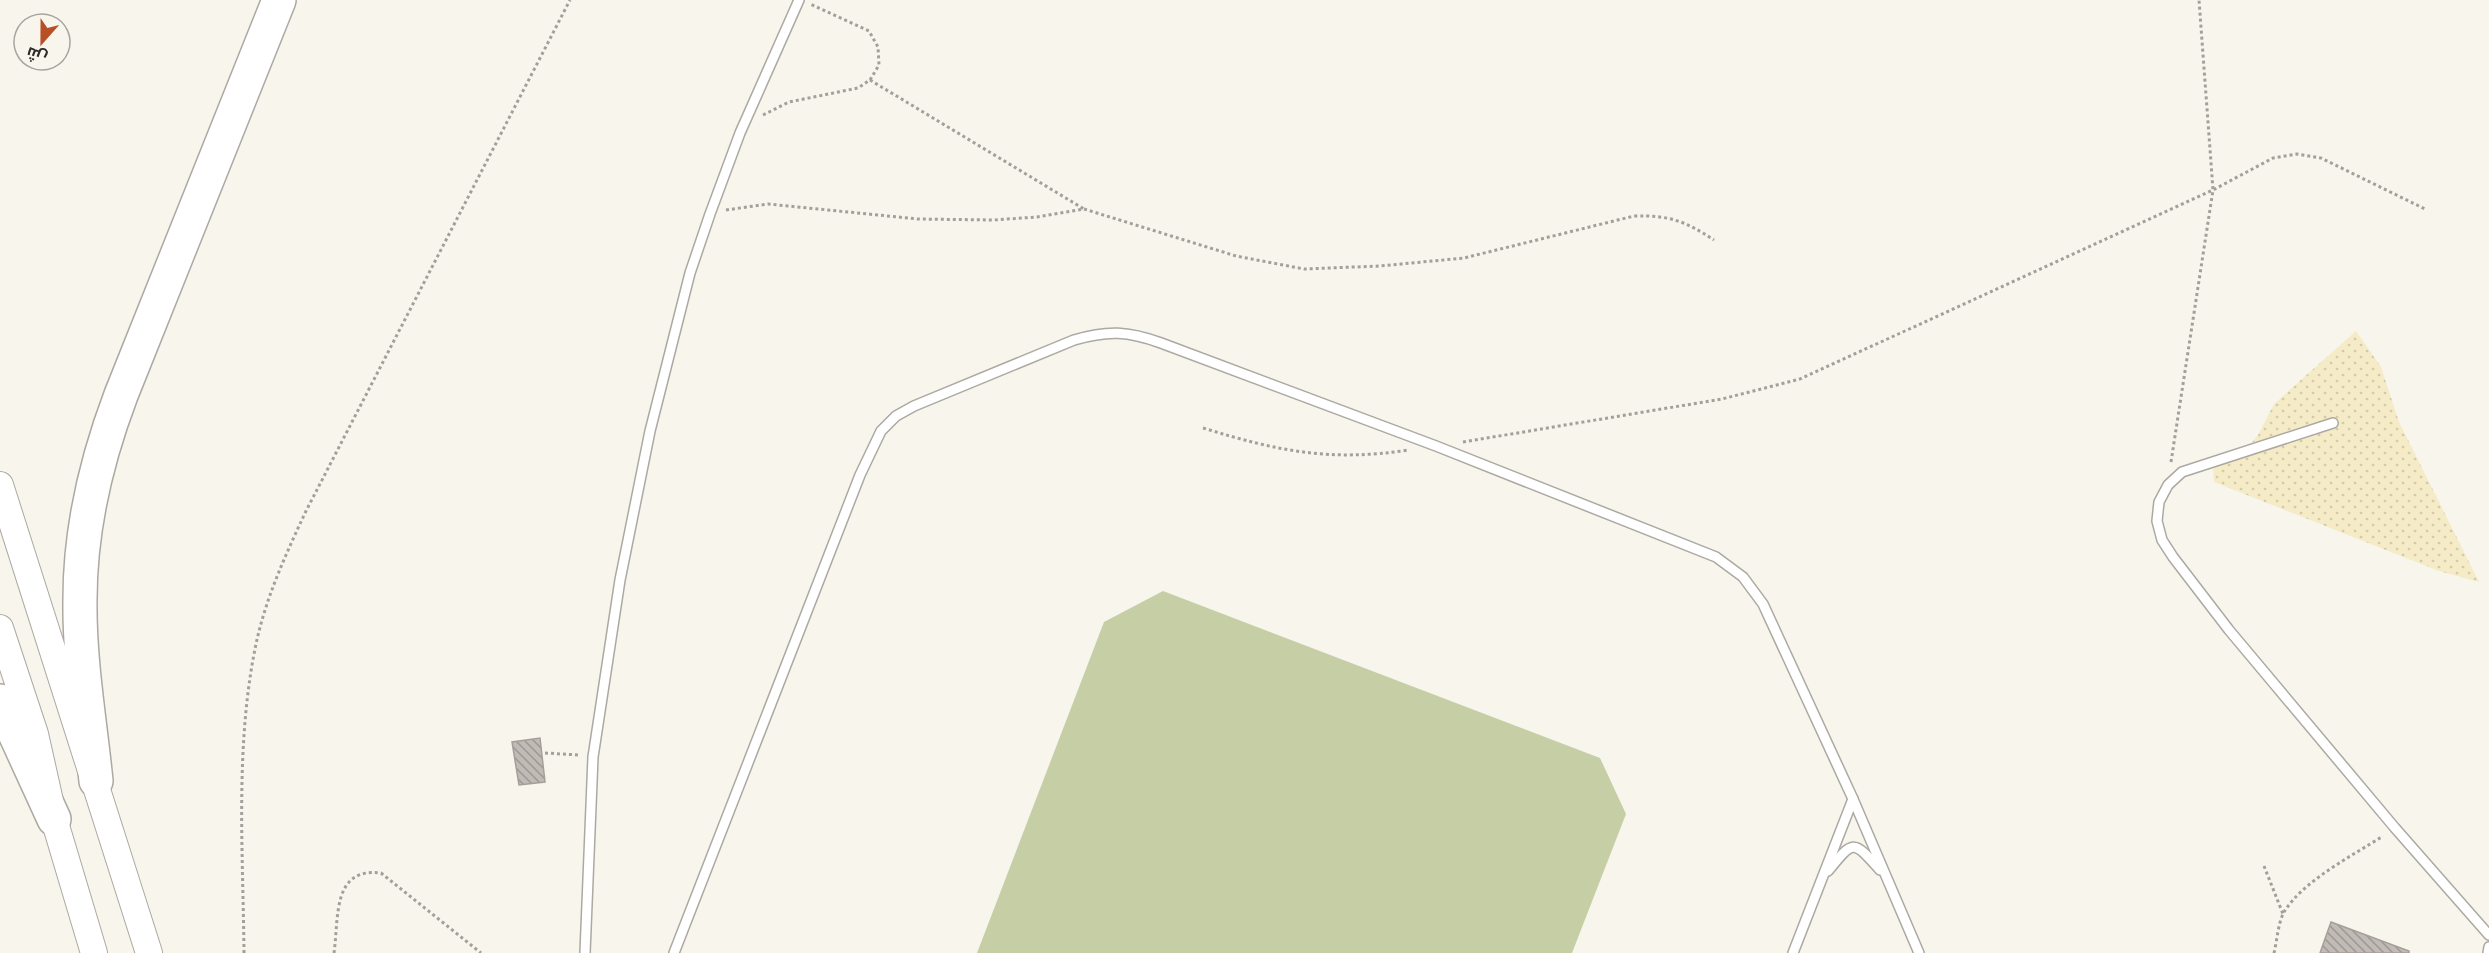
<svg xmlns="http://www.w3.org/2000/svg" width="2489" height="953" font-family="'Fira Sans',Cairo,sans-serif">
  <style>
    .grass { fill: #c6cea6 }
    .sand { fill: url(#sand-dots) }
    .building { fill: url(#building-back-hatch); stroke: #a59f9a; stroke-width: 1.5 }
    .lines { fill: none; stroke-linecap: round; stroke-linejoin: round }
    .lane-casing { stroke: #aca9a2; stroke-width: 12 }
    .secondary-casing { stroke: #aca9a2; stroke-width: 28 }
    .highway-casing { stroke: #aca9a2; stroke-width: 36 }
    .path { stroke: #a2a09b; stroke-width: 3; stroke-dasharray: 3 3; stroke-linecap: butt }
    .lane { stroke: #fff; stroke-width: 9 }
    .secondary { stroke: #fff; stroke-width: 26 }
    .highway { stroke: #fff; stroke-width: 33 }
  </style>
  <defs>
    <pattern id="sand-dots" width="8" height="8" patternUnits="userSpaceOnUse" patternTransform="scale(1.5)"><rect width="8" height="8" fill="#f5ebc6"/><path d="M2 2h.1M6 6h.1" fill="none" stroke="#d2caaa" stroke-width="1.8" stroke-linecap="round"/></pattern>
    <pattern id="building-back-hatch" width="6" height="6" patternUnits="userSpaceOnUse" patternTransform="scale(1.5)"><rect width="6" height="6" fill="#c1bbb6"/><path d="M-1 5l2 2M0 0l6 6M5-1l2 2" fill="none" stroke="#9d9894"/></pattern>
  </defs>
  <rect width="100%" height="100%" fill="#f8f5ed"/>
  <path class="grass" d="M1163,591L1600,758L1626,814L1572,953H977L1104,622Z"/>
  <path class="sand" d="M2356,331L2381,367L2399,422L2479,582L2439,571L2214,482L2213,469L2246,450L2258,435L2274,404Z"/>
  <g class="building">
    <path d="M540,738L545,782L519,785L512,742Z"/>
    <path d="M2331,922L2409,951V953H2320Z"/>
  </g>
  <g class="lines">
    <defs>
      <g id="lane">
        <path d="M2333,423L2182,472L2168,485L2159,502L2157,521L2162,540L2173,557L2229,630L2395,828L2489,935"/>
        <path d="M1828,871C1854,839 1853,840 1880,870"/>
        <path d="M585,953L593,757L620,580L650,431L690,273L710,214L740,133L799,0"/>
        <path d="M674,953L860,475L881,431L896,416L914,406L1074,340C1108,330 1128,331 1161,343L1436,446L1716,557L1743,577L1763,604L1853,799L1919,953"/>
        <path d="M1793,953L1853,799"/>
        <path d="M2488,953L2489,947"/>
      </g>
      <g id="secondary">
        <path d="M0,485L149,953"/>
        <path d="M0,628L35,734L54,819L94,953"/>
      </g>
      <g id="highway">
        <path d="M0,701L54,819"/>
        <path d="M96,781C90,721 79,660 80,599C80,529 96,461 121,395L279,0"/>
      </g>
    </defs>
    <use href="#lane" class="lane-casing"/>
    <use href="#secondary" class="secondary-casing"/>
    <use href="#highway" class="highway-casing"/>
    <g class="path">
      <path d="M870,80L1084,209"/>
      <path d="M763,115L789,102L858,88L870,80L879,65L878,47L869,31L810,4"/>
      <path d="M726,210L768,204L918,219L993,220L1037,217L1084,209L1236,256L1304,269L1380,266L1464,258L1634,216C1669,215 1685,221 1714,240"/>
      <path d="M1203,428C1278,451 1329,462 1409,450"/>
      <path d="M1463,442L1722,399L1800,379L2213,190L2273,158L2297,154L2321,158L2425,209"/>
      <path d="M2171,462L2213,190L2199,0"/>
      <path d="M545,753L579,755"/>
      <path d="M2264,866L2283,914"/>
      <path d="M244,953C243,850 235,745 256,644C266,597 286,554 306,511L570,0"/>
      <path d="M334,953C339,917 332,867 381,873L481,953"/>
      <path d="M2274,953C2277,941 2278,923 2284,912C2304,880 2352,856 2383,836"/>
    </g>
    <use href="#lane" class="lane"/>
    <use href="#secondary" class="secondary"/>
    <use href="#highway" class="highway"/>
  </g>
  <g transform="translate(42 42) rotate(201)"><circle r="28" fill="#f8f5ed" stroke="#a6a49f" stroke-width="1.5"/>
  <path d="M0-4.5L10 22L0 15L-10 22Z" fill="#b75027"/>
  <text y="-9" font-size="16" font-weight="bold" text-anchor="middle" fill="#2c2b29">ش</text>
  </g>
</svg>
